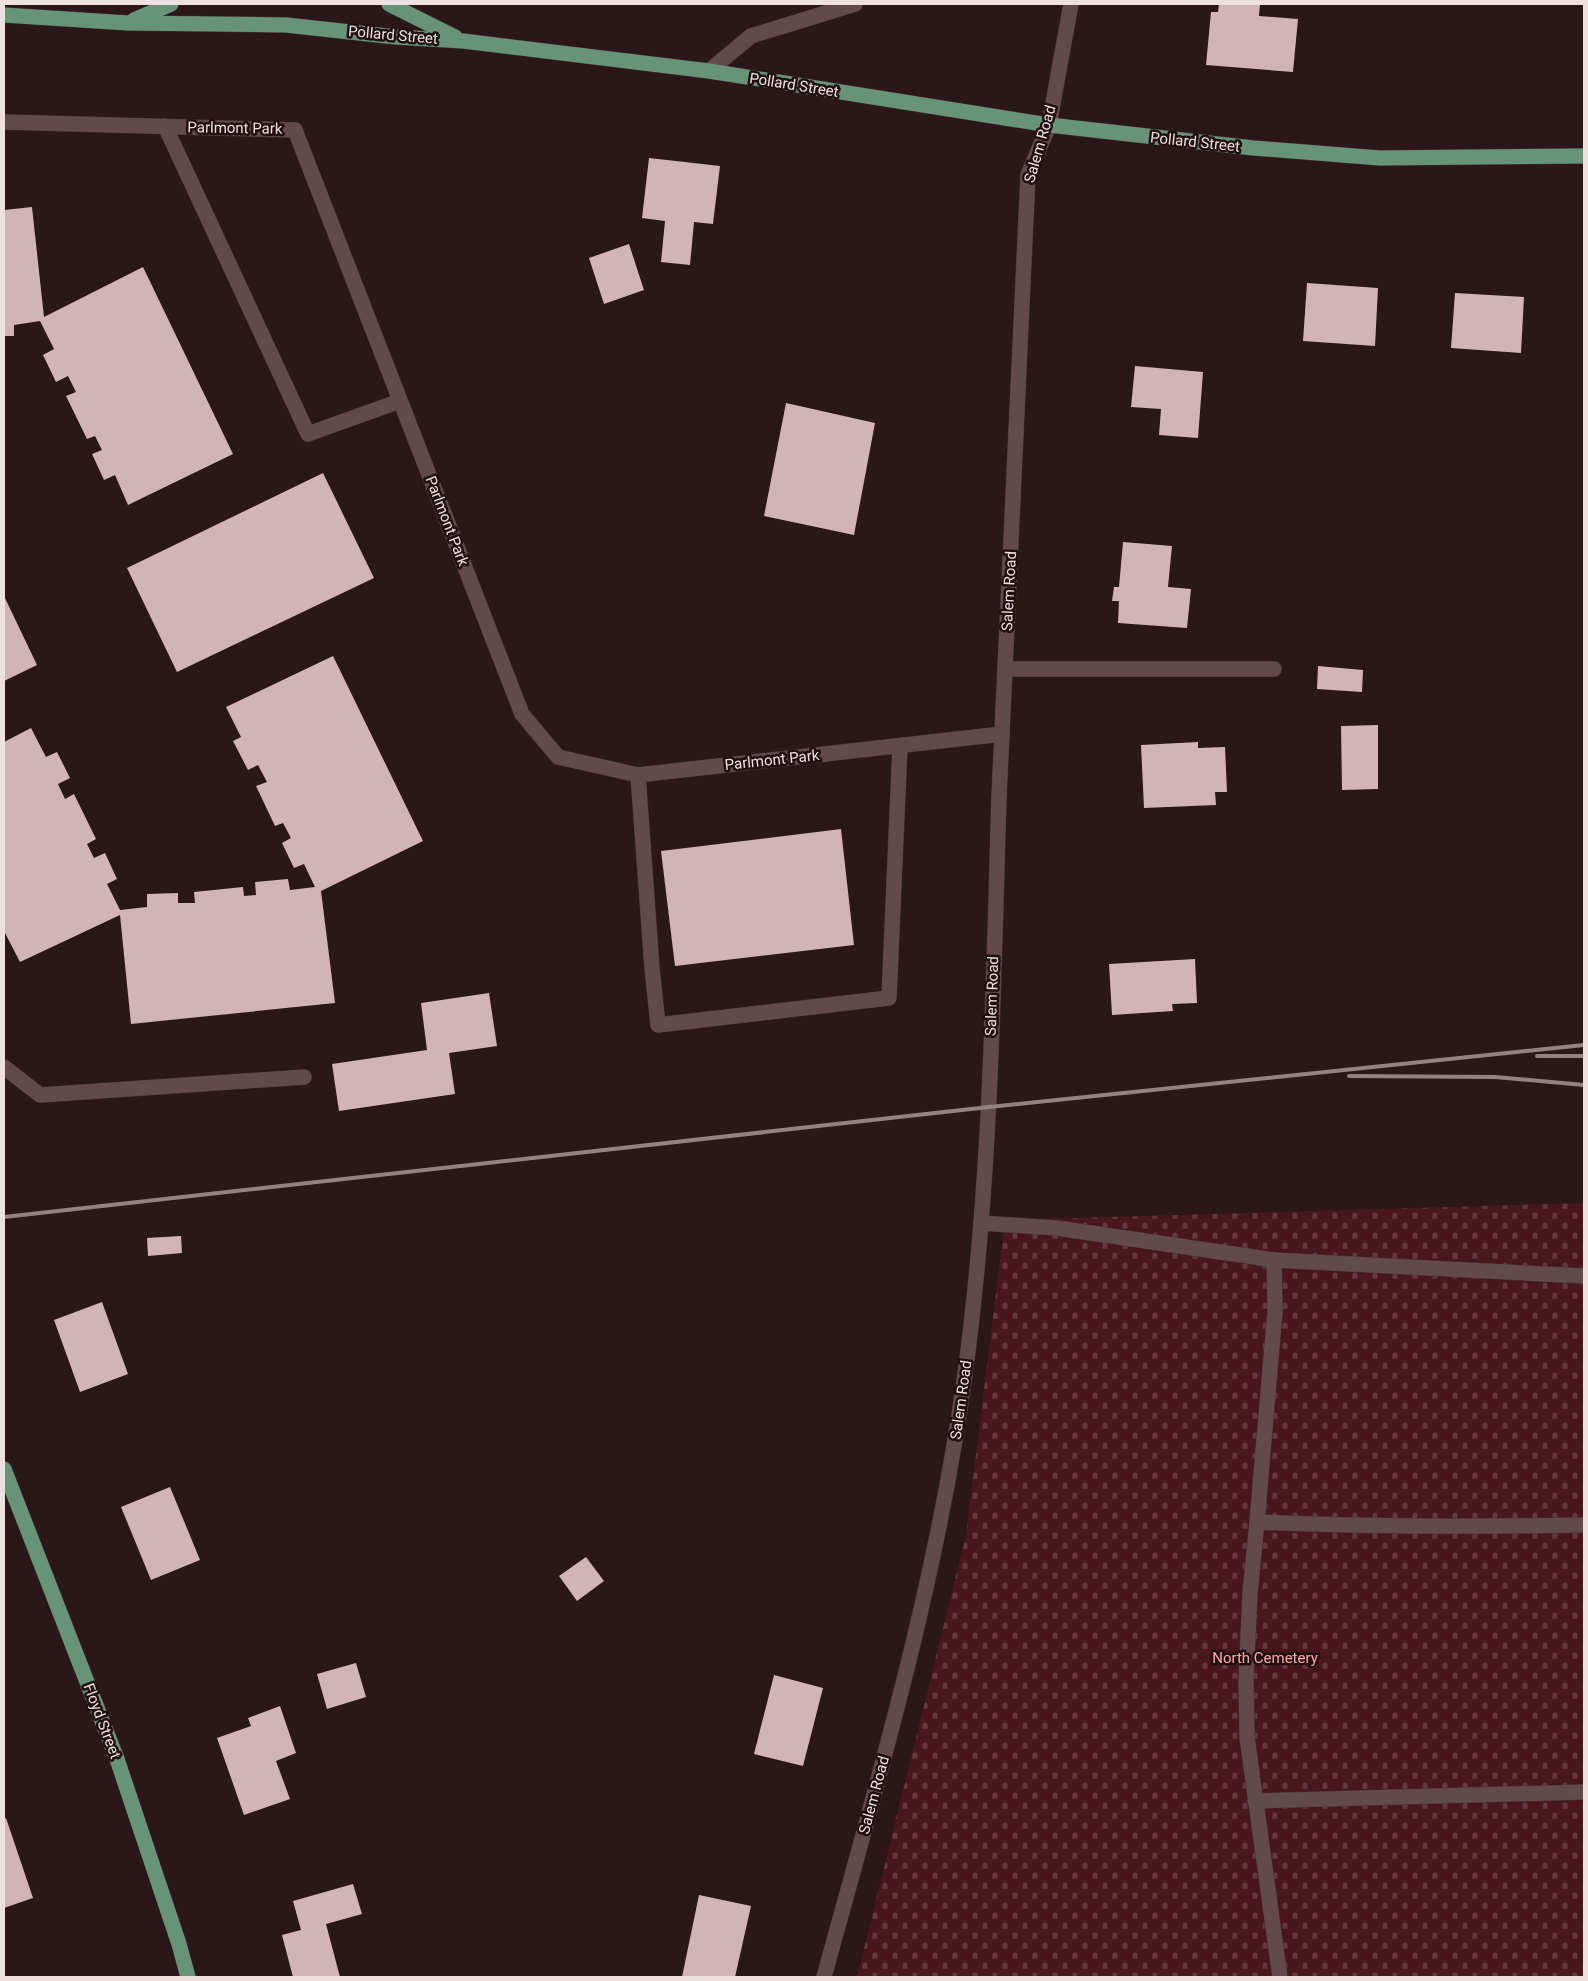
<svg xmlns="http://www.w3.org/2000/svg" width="1588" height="1981" font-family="Roboto,sans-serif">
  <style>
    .cemetery { fill: url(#cemetery-stones) }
    .building { fill: #d1b5b6 }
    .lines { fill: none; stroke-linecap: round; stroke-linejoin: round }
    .minor-casing { stroke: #433434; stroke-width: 16 }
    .major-casing { stroke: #433434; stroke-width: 16 }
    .minor { stroke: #624a4b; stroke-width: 15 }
    .major { stroke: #679479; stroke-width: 15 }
    .rail { stroke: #938282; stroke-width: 4 }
    .labels { text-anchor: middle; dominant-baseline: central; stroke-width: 5; stroke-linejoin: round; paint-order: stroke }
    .street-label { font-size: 15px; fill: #efe0e0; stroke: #210e0f }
    .park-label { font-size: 15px; fill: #ffa7ad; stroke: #210e0f }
  </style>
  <defs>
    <pattern id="cemetery-stones" width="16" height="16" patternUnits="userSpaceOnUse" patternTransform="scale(1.25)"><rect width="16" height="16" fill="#49161d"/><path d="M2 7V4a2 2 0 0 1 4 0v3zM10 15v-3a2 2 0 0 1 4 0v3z" fill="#64383e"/></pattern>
  </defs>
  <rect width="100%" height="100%" fill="#2b1718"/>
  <path class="cemetery" d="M1584,1203V1977H857L966,1535L1005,1220Z"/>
  <g class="building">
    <path d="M1219,4H1260L1259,16L1298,19L1293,72L1206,65L1211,12H1218Z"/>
    <path d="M649,158L720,166L713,224L694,222L690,265L661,262L665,221L642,218Z"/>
    <path d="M32,207L44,317L143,267L233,454L128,505L115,475L104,480L92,454L102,450L95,436L87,439L66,396L76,392L68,376L56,382L43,355L54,349L40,321L14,325V336H4V210Z"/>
    <path d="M629,244L644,290L604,304L589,258Z"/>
    <path d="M1307,283L1378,288L1375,346L1303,341Z"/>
    <path d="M1455,293L1524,297L1521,353L1451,348Z"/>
    <path d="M1135,366L1203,372L1198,438L1159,435L1161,409L1131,407Z"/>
    <path d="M786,403L875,423L854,535L764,516Z"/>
    <path d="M323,473L374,578L177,672L127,568Z"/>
    <path d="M1123,542L1172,546L1168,587L1191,589L1187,628L1118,623L1119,601H1112L1114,587H1119Z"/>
    <path d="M4,596L37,665L4,681Z"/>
    <path d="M333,656L423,841L321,891L335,1003L131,1024L120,915L20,962L4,931V742L31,728L46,757L57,752L70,778L58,784L65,799L74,794L96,839L87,844L94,858L105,853L117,879L107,884L120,910L147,907V894L178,893V903H195L194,892L243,887L244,896L256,895L255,882L288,879L290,890L315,887L304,864L294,868L282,843L291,838L283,823L275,826L256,786L267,782L258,765L248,770L233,741L241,737L226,707Z"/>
    <path d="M1318,666L1363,670L1362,692L1317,689Z"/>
    <path d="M1378,725V789L1342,790L1341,726Z"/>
    <path d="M1198,742V748L1225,747L1227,792H1215L1216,805L1144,808L1141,745Z"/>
    <path d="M841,829L854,945L675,966L661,851Z"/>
    <path d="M1195,959L1197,1003L1172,1004L1173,1011L1112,1015L1109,964Z"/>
    <path d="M489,993L497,1046L449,1053L455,1094L339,1111L332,1064L427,1050L421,1003Z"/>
    <path d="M181,1236L182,1253L148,1256L147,1238Z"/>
    <path d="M102,1302L128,1374L80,1392L54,1320Z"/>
    <path d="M170,1487L200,1560L151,1580L121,1507Z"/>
    <path d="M586,1557L604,1581L577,1601L559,1576Z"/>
    <path d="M356,1663L366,1697L327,1709L317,1674Z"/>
    <path d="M774,1675L823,1688L803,1766L754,1754Z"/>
    <path d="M280,1706L296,1753L276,1761L290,1799L244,1815L217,1738L251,1726L248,1718Z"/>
    <path d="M6,1818L33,1898L4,1908V1819Z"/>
    <path d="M353,1884L362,1914L326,1924L340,1977H293L282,1935L301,1930L293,1901Z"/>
    <path d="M699,1895L751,1906L735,1977H682Z"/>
  </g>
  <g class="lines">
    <defs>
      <g id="minor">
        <path d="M709,71L751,36L855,4"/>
        <path d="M4,122L295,130L522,714L558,757L638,775L1002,734"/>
        <path d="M165,126L308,434L400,401"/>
        <path d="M1005,669H1274"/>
        <path d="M638,775L652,968L658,1025L889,998L900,746"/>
        <path d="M4,1067L40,1095L304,1077"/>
        <path d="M981,1223L1057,1228L1274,1260"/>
        <path d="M1257,1522L1275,1311L1274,1260L1584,1276"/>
        <path d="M1255,1801L1584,1792"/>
        <path d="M824,1977C878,1780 936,1584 964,1381C991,1188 993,992 999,797C1007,590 1018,383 1028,175L1049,125L1071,4"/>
        <path d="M1280,1977L1247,1737L1246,1681L1250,1593L1257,1522C1366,1527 1475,1527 1584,1525"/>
      </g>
      <g id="major">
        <path d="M389,4L455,37"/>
        <path d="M4,15L128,23L286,25L396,37L463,41L709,71L1049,125L1253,148L1380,158L1584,156"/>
        <path d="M134,20L171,4"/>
        <path d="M4,1469L117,1759L179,1944L188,1977"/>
      </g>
    </defs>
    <use href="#minor" class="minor-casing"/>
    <use href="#major" class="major-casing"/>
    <use href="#minor" class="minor"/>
    <use href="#major" class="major"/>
    <g class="rail">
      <path d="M1537,1056H1584"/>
      <path d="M1349,1076L1495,1077L1584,1085"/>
      <path d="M4,1217L989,1107L1584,1045"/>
    </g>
  </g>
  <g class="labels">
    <g class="street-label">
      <text transform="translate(393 35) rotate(5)">Pollard Street</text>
      <text transform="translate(794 85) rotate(9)">Pollard Street</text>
      <text transform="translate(235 128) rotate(1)">Parlmont Park</text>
      <text transform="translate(1195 142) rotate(6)">Pollard Street</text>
      <text transform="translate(1040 144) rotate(-74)">Salem Road</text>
      <text transform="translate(447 521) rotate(69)">Parlmont Park</text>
      <text transform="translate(1009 591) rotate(-87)">Salem Road</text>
      <text transform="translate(772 760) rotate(-6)">Parlmont Park</text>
      <text transform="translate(992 996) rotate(-88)">Salem Road</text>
      <text transform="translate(961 1400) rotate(-82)">Salem Road</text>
      <text transform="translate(102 1721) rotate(69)">Floyd Street</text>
      <text transform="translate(874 1795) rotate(-75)">Salem Road</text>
    </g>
    <g class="park-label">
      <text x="1265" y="1658">North Cemetery</text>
    </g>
  </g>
  <rect width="1588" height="1981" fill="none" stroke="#efe0e0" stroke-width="10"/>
</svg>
